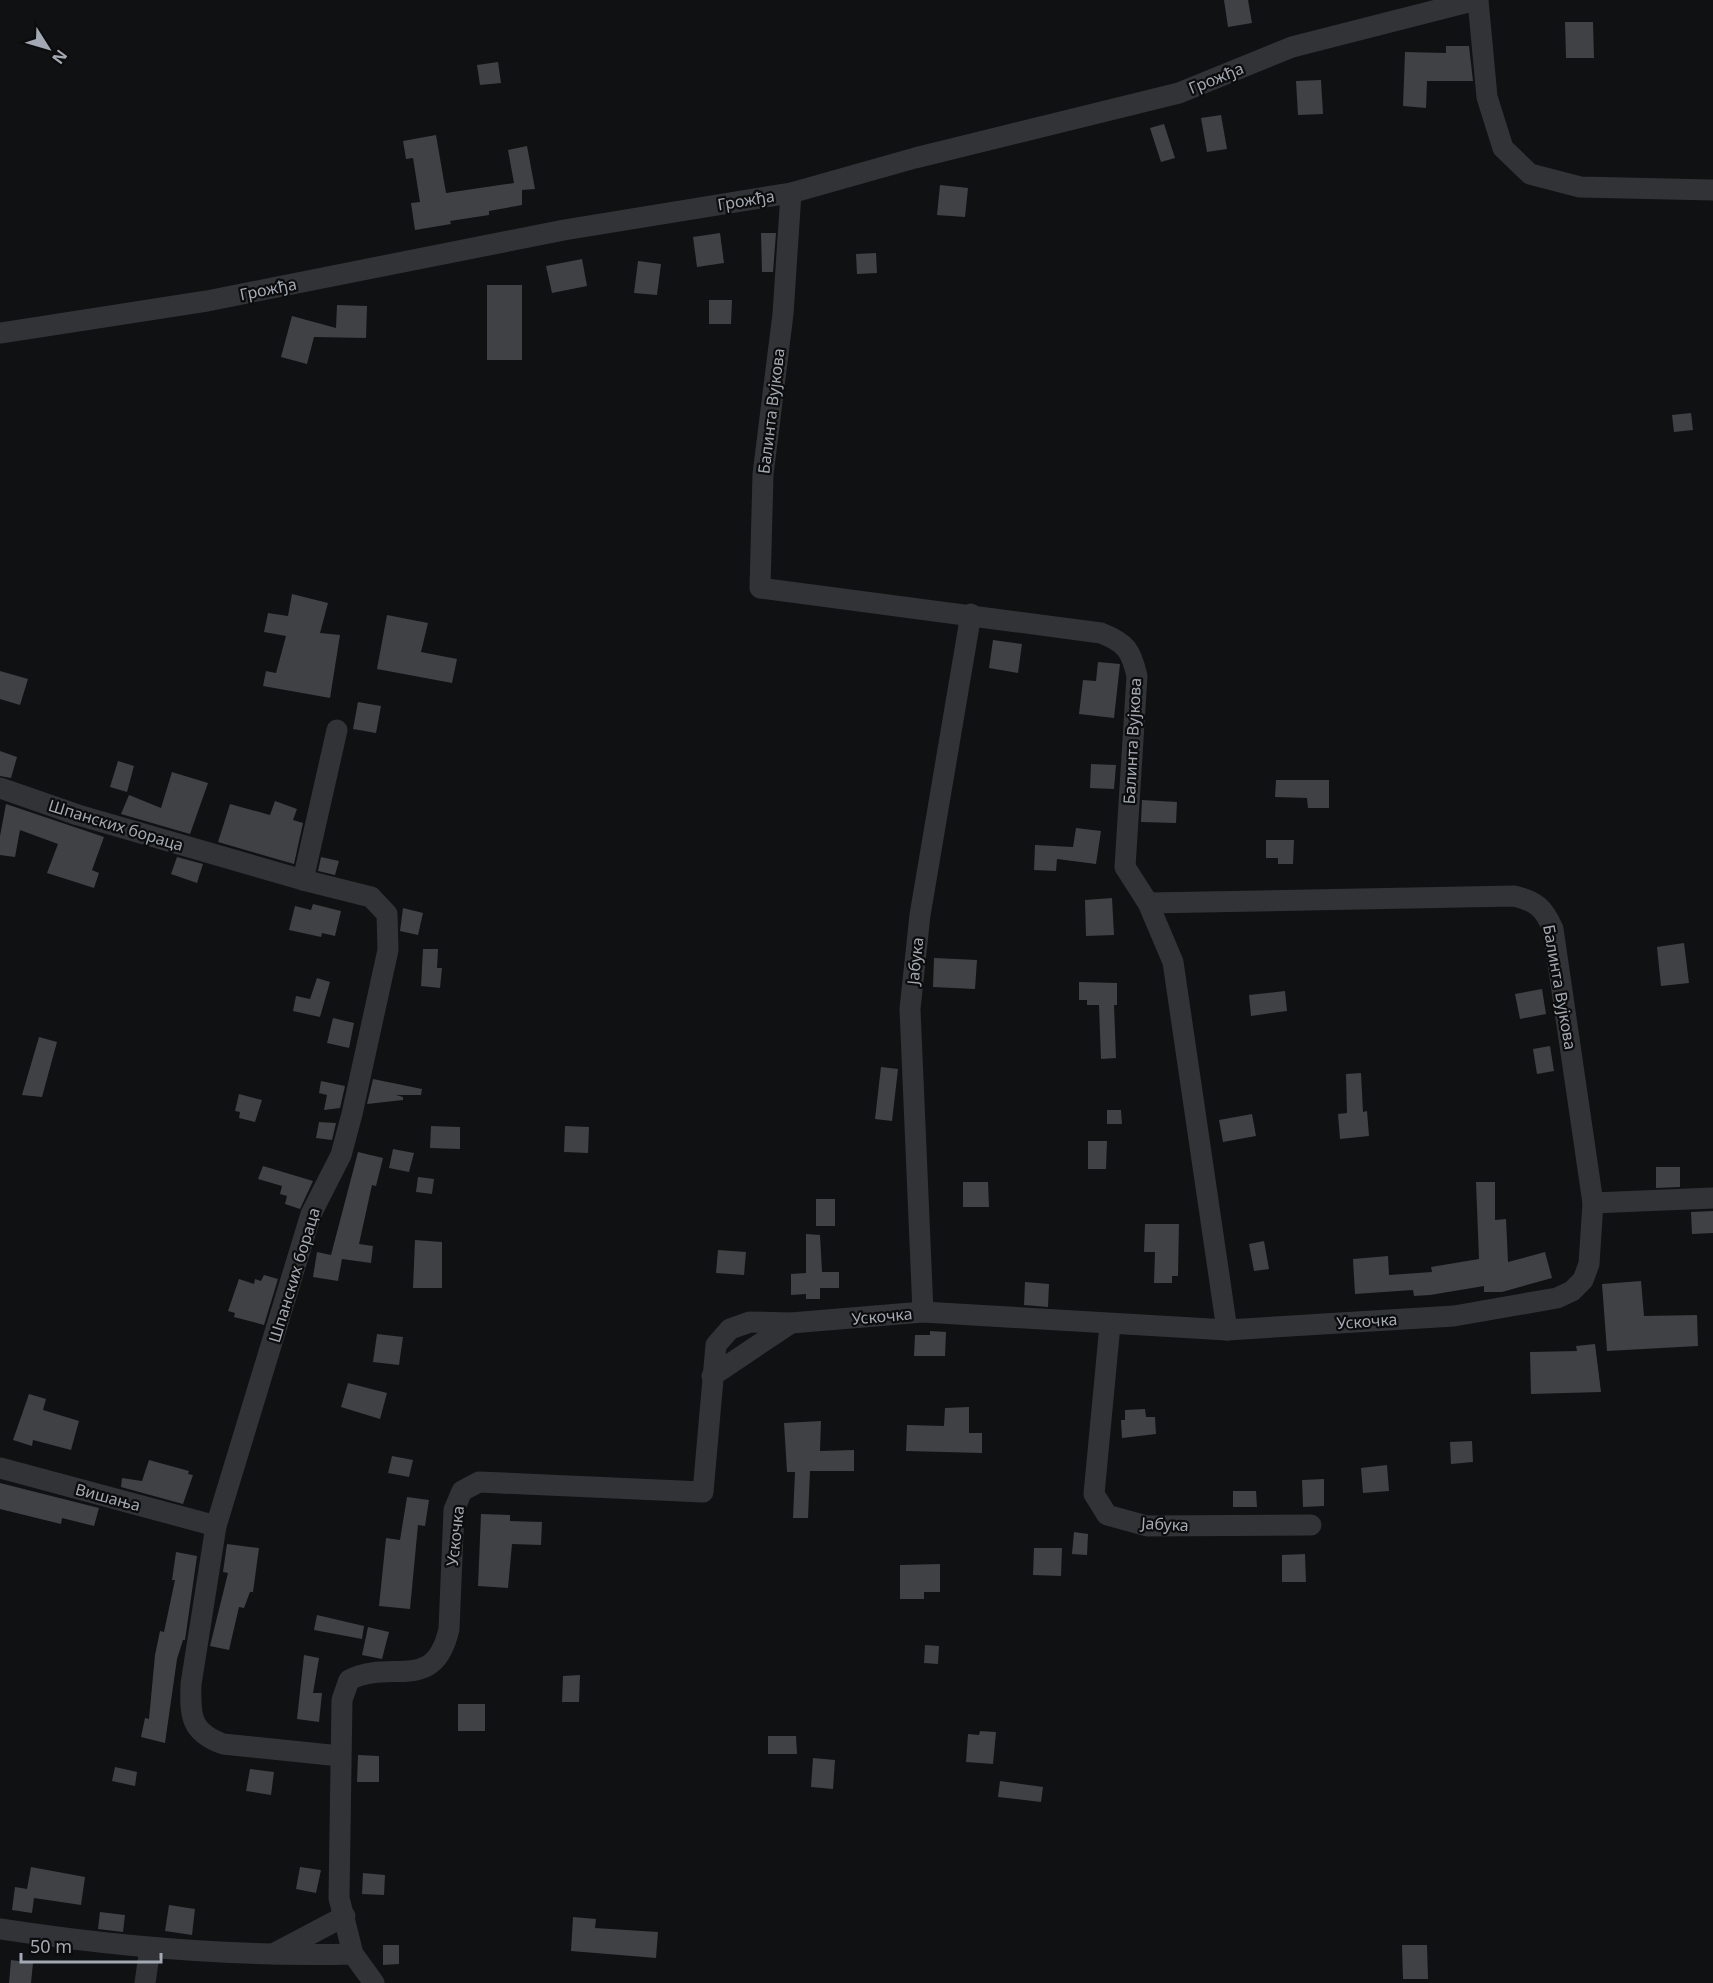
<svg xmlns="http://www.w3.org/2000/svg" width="1713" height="1983" font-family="'Noto Sans',sans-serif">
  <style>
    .building { fill: #3f4145 }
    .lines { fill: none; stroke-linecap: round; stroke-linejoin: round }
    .minor { stroke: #323337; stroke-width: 21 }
    .labels { text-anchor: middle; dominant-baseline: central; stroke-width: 4.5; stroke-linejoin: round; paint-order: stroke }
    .street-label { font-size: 16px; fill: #a2a9b3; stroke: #0c0c0d }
  </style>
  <rect width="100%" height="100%" fill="#101112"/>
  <g class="building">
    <path d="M1224,0H1248L1252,23L1228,27Z"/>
    <path d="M1565,22H1593L1594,58H1566Z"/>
    <path d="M1446,46H1469L1473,81H1427L1426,108L1403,106L1405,52L1446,53Z"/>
    <path d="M498,62L501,83L480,85L477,65Z"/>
    <path d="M1321,80L1323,114L1298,115L1296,81Z"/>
    <path d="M1221,115L1227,149L1207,152L1201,118Z"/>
    <path d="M1164,124L1175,158L1161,162L1150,128Z"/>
    <path d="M436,135L446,193L514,183L508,150L527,146L535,189L522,190V205L489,211V215L450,221L451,224L415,230L411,203L420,202L413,158L406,159L403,141Z"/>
    <path d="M940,185L968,188L965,217L937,215Z"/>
    <path d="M720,233L724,263L697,267L693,237Z"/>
    <path d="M761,233H776L773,272H762Z"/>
    <path d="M876,253L877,273L857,274L856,254Z"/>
    <path d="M582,259L587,286L552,293L546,266Z"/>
    <path d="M638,261L661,264L657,295L634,293Z"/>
    <rect x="487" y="285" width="35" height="75"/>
    <path d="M709,300H732L731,324H709Z"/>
    <path d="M337,305L367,306L366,338L314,337L307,364L281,357L292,316L336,328Z"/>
    <path d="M1691,413L1693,430L1674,432L1672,415Z"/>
    <path d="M292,594L328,603L320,633L340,635L330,698L263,686L266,671L276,673L286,636L264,632L268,613L288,616Z"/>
    <path d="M387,615L428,623L421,652L457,659L452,683L377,669Z"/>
    <path d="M993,640L1022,644L1018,673L989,668Z"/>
    <path d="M1098,662L1120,664L1114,718L1079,714L1083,680L1096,681Z"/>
    <path d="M0,671L28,679L20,705L0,699Z"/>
    <path d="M358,702L381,706L376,733L353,729Z"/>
    <path d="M0,751L17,757L11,778L0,776Z"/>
    <path d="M118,761L134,766L127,792L110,787Z"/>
    <path d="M1091,764L1116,765L1114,789L1090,788Z"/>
    <path d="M172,772L208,783L190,834L121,814L129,795L161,808Z"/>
    <path d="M1276,780H1329V808H1308L1307,798L1275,797Z"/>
    <path d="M1142,800L1177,802L1176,823L1141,822Z"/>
    <path d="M275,801L297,809L293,820L303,823L294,864L218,842L230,804L270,815Z"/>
    <path d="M6,804L104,837L92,870L99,873L94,888L47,873L58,844L20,830L15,857L0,855V836Z"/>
    <path d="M1076,828L1101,831L1096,864L1057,859L1056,871L1034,870L1035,845L1073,847Z"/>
    <path d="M1266,840H1294L1293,864H1278V858H1266Z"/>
    <path d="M177,857L203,864L197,883L171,874Z"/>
    <path d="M321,857L339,861L335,875L318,871Z"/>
    <path d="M1112,898L1114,935L1086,936L1085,900Z"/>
    <path d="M313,904L341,911L335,936L322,933L321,937L289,930L295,906L311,910Z"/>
    <path d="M403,908L423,913L418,935L400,931Z"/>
    <path d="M1684,943L1689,983L1661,986L1657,947Z"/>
    <path d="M423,949H438L437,968H442L440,988L421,986Z"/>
    <path d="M934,958L977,960L975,989L933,987Z"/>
    <path d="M317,978L330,982L320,1017L293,1011L296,996L310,999Z"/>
    <path d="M1079,982L1117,983V1005H1114L1116,1058L1101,1059L1099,1005H1087V1000H1079Z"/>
    <path d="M1542,989L1546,1014L1520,1019L1515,994Z"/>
    <path d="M1285,991L1287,1011L1251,1016L1249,995Z"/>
    <path d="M333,1018L354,1023L349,1048L327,1043Z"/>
    <path d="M39,1037L57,1042L42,1097L22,1095Z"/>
    <path d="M1550,1046L1554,1071L1537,1074L1533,1049Z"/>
    <path d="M881,1067L898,1069L892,1121L875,1119Z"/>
    <path d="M1361,1073L1363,1112L1367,1111L1369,1136L1340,1139L1338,1114L1347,1113L1346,1074Z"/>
    <path d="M373,1079L422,1089L421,1095H396L403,1097V1100L367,1104Z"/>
    <path d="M321,1081L345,1086L340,1108L324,1110L327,1095L319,1093Z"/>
    <path d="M239,1094L262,1100L255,1122L239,1118L240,1112L235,1111Z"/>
    <path d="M1107,1110H1121L1122,1124H1107Z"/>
    <path d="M1252,1114L1256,1136L1223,1142L1219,1120Z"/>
    <path d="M319,1122L336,1123L332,1140L316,1138Z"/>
    <path d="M431,1126L460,1127V1149L430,1148Z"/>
    <path d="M565,1126L589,1127L588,1153L564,1152Z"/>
    <path d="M1088,1141H1107L1106,1169H1088Z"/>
    <path d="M393,1149L414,1153L409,1172L389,1168Z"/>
    <path d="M358,1152L383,1158L376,1186L372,1185L359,1244L373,1246L371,1263L342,1259L338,1281L313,1277L317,1252L331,1255Z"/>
    <path d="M263,1166L313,1181L300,1209L285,1204L287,1196L280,1194L282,1186L258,1179Z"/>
    <path d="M1656,1167H1680V1187L1656,1188Z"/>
    <path d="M418,1177L434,1179L432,1194L416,1192Z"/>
    <path d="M963,1182H988L989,1207H963Z"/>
    <path d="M1476,1182H1495V1220L1506,1219L1508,1262L1545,1252L1552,1278L1502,1292H1484V1286L1430,1295L1414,1296L1413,1290L1355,1294L1353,1259L1388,1256L1389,1275L1432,1272L1431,1267L1479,1259Z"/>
    <rect x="816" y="1199" width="19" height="27"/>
    <path d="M1713,1211V1233L1692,1234L1691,1212Z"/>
    <path d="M1145,1224H1179L1178,1276H1172V1283H1154L1155,1252H1144Z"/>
    <path d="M806,1234L820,1235L822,1272H839V1288H820V1299H806V1294L791,1295V1274L806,1273Z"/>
    <path d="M415,1240L442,1242V1288H413Z"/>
    <path d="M1264,1241L1269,1269L1254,1271L1249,1244Z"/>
    <path d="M718,1250L746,1252L744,1275L716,1273Z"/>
    <path d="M264,1275L278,1279L264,1325L234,1317L235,1313L228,1311L239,1279L254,1284L255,1279L261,1281Z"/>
    <path d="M1641,1281L1644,1316L1697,1315L1698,1346L1607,1351L1602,1284Z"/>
    <path d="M1025,1282L1049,1284L1048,1307L1024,1305Z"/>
    <path d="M930,1331L946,1332L945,1356H914L915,1335H930Z"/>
    <path d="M377,1334L403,1337L399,1365L373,1362Z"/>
    <path d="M1595,1344L1601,1392L1531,1394L1530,1352L1577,1351L1576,1346Z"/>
    <path d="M348,1383L387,1393L380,1419L341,1407Z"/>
    <path d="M29,1394L46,1399L43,1410L79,1421L71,1450L33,1440L32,1446L13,1440Z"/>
    <path d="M969,1407V1433H982V1453L906,1451L907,1425L944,1426L945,1408Z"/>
    <path d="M1145,1409L1146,1417H1155L1156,1434L1122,1438L1121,1420H1125V1410Z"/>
    <path d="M821,1421L820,1451L854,1450V1471H810L808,1518H793L795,1472H787L784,1423Z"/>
    <path d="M1472,1441L1473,1462L1451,1464L1450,1442Z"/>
    <path d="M392,1456L413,1460L409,1477L388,1473Z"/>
    <path d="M149,1460L189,1471L188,1474L193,1475L183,1504L121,1487L122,1478L142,1481Z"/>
    <path d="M1387,1465L1389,1491L1363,1493L1361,1468Z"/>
    <path d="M1324,1479V1506L1303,1507L1302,1480Z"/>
    <path d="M0,1483L99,1508L94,1526L62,1518L61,1524L0,1509Z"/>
    <path d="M1233,1491H1256L1257,1507H1233Z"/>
    <path d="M407,1497L429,1500L425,1526L418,1525L410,1609L379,1606L386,1538L400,1540Z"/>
    <path d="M481,1514L510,1515V1521L542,1522L541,1545L512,1544L508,1588L478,1586Z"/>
    <path d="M1074,1532L1088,1534L1087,1555L1072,1554Z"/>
    <path d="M227,1544L259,1548L253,1592H250L244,1608L239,1607L229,1650L210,1646L228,1573L223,1572Z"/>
    <path d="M1034,1548H1062L1061,1576L1033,1575Z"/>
    <path d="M176,1552L197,1556L185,1640H183L177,1659L165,1743L141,1737L145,1718L149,1719L155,1655L160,1631L164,1632L175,1580H172Z"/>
    <path d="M1305,1554L1306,1582H1282V1555Z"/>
    <path d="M940,1564V1592H924V1599H900V1565Z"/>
    <path d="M317,1615L364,1626L362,1639L314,1630Z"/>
    <path d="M368,1627L389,1632L382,1659L362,1655Z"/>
    <path d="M925,1645L939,1646L938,1664L924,1663Z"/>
    <path d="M304,1655L319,1658L313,1693H322L319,1722L297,1719Z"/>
    <path d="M580,1675L579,1702H562L563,1676Z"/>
    <rect x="458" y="1704" width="27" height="27"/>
    <path d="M980,1731L996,1732L993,1764L966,1762L968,1734L979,1735Z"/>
    <path d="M768,1736H796L797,1754H768Z"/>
    <path d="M358,1755L379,1756V1782H357Z"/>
    <path d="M813,1758L835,1760L833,1789L811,1787Z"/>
    <path d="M115,1767L137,1772L135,1786L112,1781Z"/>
    <path d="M250,1769L274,1772L271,1795L246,1791Z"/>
    <path d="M1000,1781L1043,1787L1041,1802L998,1797Z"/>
    <path d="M31,1867L85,1877L81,1905L34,1898L32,1913L12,1910L15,1887L27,1889Z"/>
    <path d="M300,1867L321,1870L316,1893L296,1889Z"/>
    <path d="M363,1873L385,1875L384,1895L362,1894Z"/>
    <path d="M169,1905L195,1909L192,1935L165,1931Z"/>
    <path d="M100,1912L125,1915L123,1932L98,1929Z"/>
    <path d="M573,1917L596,1919L595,1928L658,1932L656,1958L571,1951Z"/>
    <path d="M383,1945H399V1964L383,1965Z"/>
    <path d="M1402,1945H1427L1428,1979H1403Z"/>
    <path d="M11,1960L33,1963L31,1983H9Z"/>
  </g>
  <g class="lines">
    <g class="minor">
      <path d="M1478,0L1487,97L1503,148L1530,174L1580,187L1713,190"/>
      <path d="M791,193L783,314L763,474L760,588L1101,633C1126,643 1131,650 1137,676L1125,867L1148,903L1173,962L1227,1330"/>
      <path d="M0,333L207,301L564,230L791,193L915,158L1179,93L1292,47L1476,0"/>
      <path d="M0,788L78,815L303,880L371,897L387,914L388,950L352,1114L341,1155L311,1214L216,1526L191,1684C190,1715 190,1732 223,1744L340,1756"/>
      <path d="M303,880L337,730"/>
      <path d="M1593,1203L1713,1198"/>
      <path d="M923,1312L910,1009L920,915L971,614"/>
      <path d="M1110,1325L1094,1494L1107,1515L1147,1526L1311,1525"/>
      <path d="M712,1376L791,1323"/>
      <path d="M0,1468L216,1526"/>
      <path d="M0,1929C117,1947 234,1957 353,1954"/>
      <path d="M273,1954L345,1916"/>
      <path d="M145,1983L150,1948"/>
      <path d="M374,1983L353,1954L339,1898L342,1700L349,1680C392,1658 434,1695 449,1629L454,1510L462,1491L479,1482L703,1492L716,1345L730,1329L750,1322L791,1323L923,1312L1227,1330L1454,1316L1557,1298L1572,1291L1583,1280L1589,1264L1593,1203L1553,929C1544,908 1536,901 1514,896L1148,903"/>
    </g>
  </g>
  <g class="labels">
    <g class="street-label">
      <text transform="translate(1216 78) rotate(-22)">Грожђа</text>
      <text transform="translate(746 200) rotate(-9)">Грожђа</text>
      <text transform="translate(268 289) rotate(-11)">Грожђа</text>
      <text transform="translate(771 411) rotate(-83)">Балинта Вујкова</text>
      <text transform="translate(1132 741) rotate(-87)">Балинта Вујкова</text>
      <text transform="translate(116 825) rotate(17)">Шпанских бораца</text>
      <text transform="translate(915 961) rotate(-84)">Јабука</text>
      <text transform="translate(1560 987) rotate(80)">Балинта Вујкова</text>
      <text transform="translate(294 1275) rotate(-73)">Шпанских бораца</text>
      <text transform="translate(882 1316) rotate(-5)">Ускочка</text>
      <text transform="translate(1367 1321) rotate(-4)">Ускочка</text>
      <text transform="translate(108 1497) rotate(15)">Вишања</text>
      <text transform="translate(1165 1524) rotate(3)">Јабука</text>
      <text transform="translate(455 1536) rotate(-84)">Ускочка</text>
    </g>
  </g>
  <g transform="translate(48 48) rotate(127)" stroke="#0c0c0d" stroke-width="4.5" paint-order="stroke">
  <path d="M0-4.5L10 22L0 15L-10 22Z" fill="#a2a9b3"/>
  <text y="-9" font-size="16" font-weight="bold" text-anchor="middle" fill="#a2a9b3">N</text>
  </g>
  <path d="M21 1953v9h140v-9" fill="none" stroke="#a2a9b3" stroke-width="3"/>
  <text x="30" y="1953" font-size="18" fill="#a2a9b3" stroke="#0c0c0d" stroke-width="4.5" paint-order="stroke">50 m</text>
</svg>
